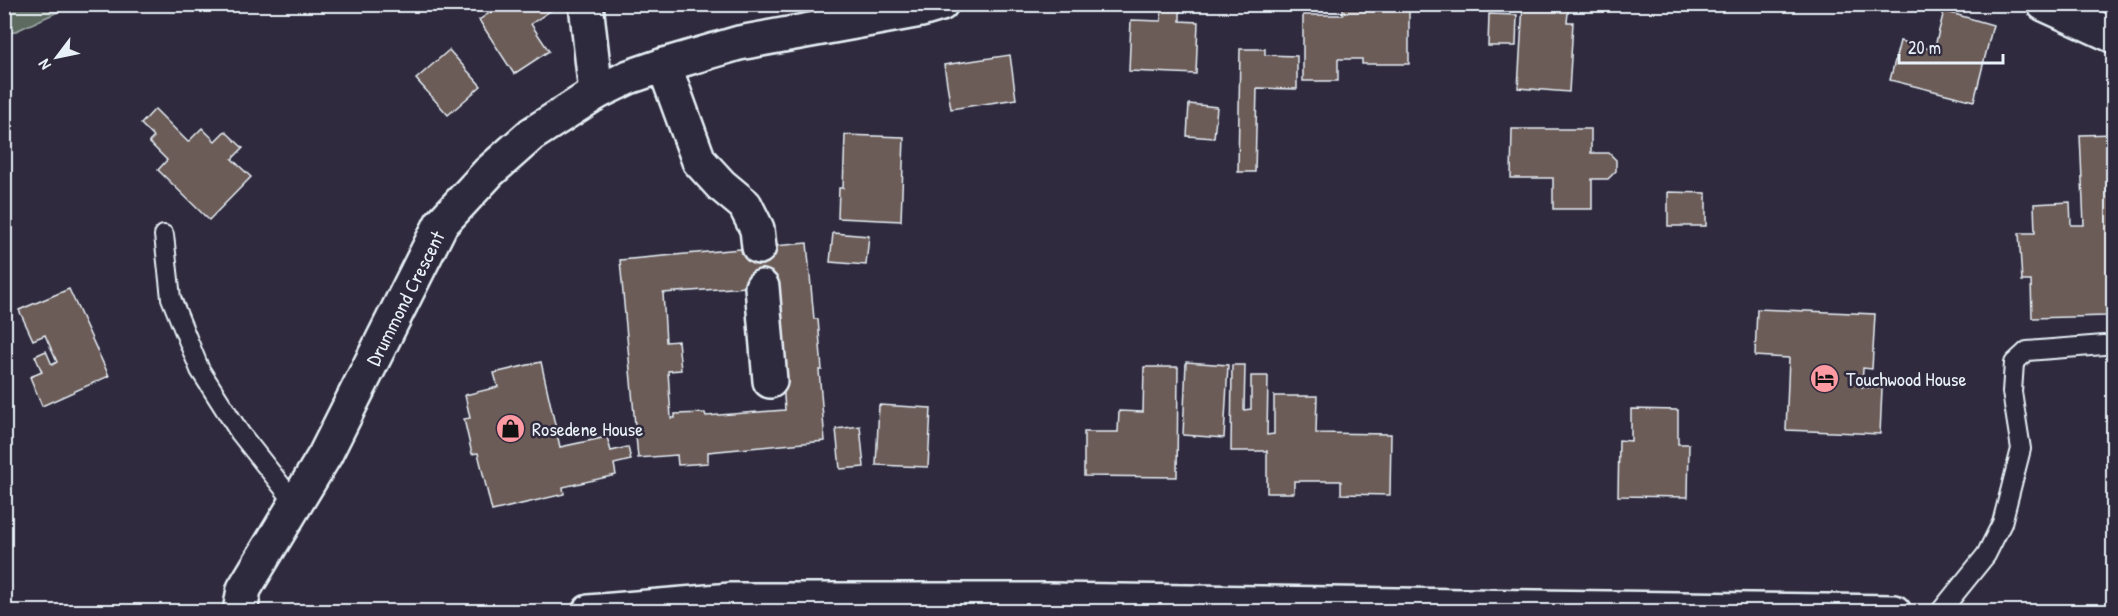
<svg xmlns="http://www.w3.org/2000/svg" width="2118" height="616" font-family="'Patrick Hand',sans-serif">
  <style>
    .green { fill: #5d6a60; stroke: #a2aeac; stroke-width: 1.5 }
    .building { fill: #6c5b59; stroke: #e8f1f8; stroke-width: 1.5; fill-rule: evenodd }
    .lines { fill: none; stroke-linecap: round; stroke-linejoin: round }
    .service-casing { stroke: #e8f1f8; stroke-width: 22 }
    .minor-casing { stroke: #e8f1f8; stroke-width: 38 }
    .tertiary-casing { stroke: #e8f1f8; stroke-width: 38 }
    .secondary-casing { stroke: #e8f1f8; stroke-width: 38 }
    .service { stroke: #2f2a3d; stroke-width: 18 }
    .minor { stroke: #2f2a3d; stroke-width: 33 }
    .tertiary { stroke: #2f2a3d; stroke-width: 33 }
    .secondary { stroke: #2f2a3d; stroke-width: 33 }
    .labels { text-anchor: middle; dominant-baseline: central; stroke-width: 5; stroke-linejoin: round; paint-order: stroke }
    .street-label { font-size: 20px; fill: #e8f1f8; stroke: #2f2a3d }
    .poi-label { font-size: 20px; fill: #e8f1f8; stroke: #2f2a3d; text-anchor: start }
  </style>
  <rect width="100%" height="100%" fill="#2f2a3d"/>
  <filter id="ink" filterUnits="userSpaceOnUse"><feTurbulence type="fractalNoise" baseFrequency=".0167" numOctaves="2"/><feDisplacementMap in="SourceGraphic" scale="12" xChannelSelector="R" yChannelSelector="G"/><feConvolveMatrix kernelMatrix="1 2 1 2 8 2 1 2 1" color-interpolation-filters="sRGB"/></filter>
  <g filter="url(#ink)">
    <path class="green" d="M5,4H73V5L5,36Z"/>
    <g class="building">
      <path d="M503,4H554L556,7L531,24L549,51L514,74L479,20Z"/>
      <path d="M1343,4H1373V9L1409,10V64H1362V59H1338V81H1303V15H1343Z"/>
      <path d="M1523,4H1569L1567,22H1573L1569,92L1518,88Z"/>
      <path d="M1826,4H1869V11Z"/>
      <path d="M1162,6L1180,7V21L1198,22L1196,74L1129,71L1131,20L1161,21Z"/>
      <path d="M1944,11L1993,25L1974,101L1890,80L1900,41L1934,50Z"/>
      <path d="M1489,14L1517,15L1516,46H1488Z"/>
      <path d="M1240,49H1265V55L1297,56V89L1257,88L1255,172H1238Z"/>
      <path d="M449,50L481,86L448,115L416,79Z"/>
      <path d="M1010,55L1016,99L951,109L944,65Z"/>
      <path d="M1189,104L1217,107L1214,138L1187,136Z"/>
      <path d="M155,109L188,142L202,128L215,141L225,131L243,148L232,159L251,177L209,220L158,170L167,160L149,142L154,137L141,124Z"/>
      <path d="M1512,129H1591V153H1609L1616,160V171L1608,179H1592V209H1553V178H1511Z"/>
      <path d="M2114,134V307H2107V316L2032,318L2031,281H2022L2019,233H2035L2034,204L2070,202L2071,225H2084L2080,135Z"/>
      <path d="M845,135L904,137L901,221L838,218L839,188H843Z"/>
      <path d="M1668,192L1706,193V226H1668Z"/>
      <path d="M833,233L869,236L866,265L830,262Z"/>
      <path d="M807,243L814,319H818L822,370H819L825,441L708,452V463L678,465L677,455L638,458L620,260ZM776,285L785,410L706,416L705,413L675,414V418H671L668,371L681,370L678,341L666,342L663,293Z"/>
      <path d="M69,289L109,376L42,406L30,377L42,372L35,356L46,351L52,365L57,362L45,335L33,340L19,310Z"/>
      <path d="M1757,309L1875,314L1872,369L1863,368L1862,387L1882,388L1880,434L1786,430L1789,358L1755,356Z"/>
      <path d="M541,362L560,447L607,437L611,451L628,447L631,460L614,464L616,475L563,487L564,494L492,511L478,453L472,454L464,419L470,418L465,395L498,387L494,373Z"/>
      <path d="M1186,362L1228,365L1224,438L1183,435Z"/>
      <path d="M1232,365H1245L1244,410L1251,409V376H1268L1267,435L1274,434V396H1317L1316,433L1391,434L1390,495L1341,494V481H1294V493H1267V451H1231Z"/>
      <path d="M1144,367H1178L1177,477L1084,476V432H1118L1119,411L1143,412Z"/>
      <path d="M879,405L931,408L928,467L876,465Z"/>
      <path d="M1631,409L1678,410V444H1689L1688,497L1618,496L1619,440L1631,441Z"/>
      <path d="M860,426L864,467L840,469L836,429Z"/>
    </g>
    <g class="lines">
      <defs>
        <g id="service">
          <path d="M164,235L171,298L200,370L240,433L296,504"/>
          <path d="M1940,612L1986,555L2002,523L2021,449L2012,392L2014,363L2027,351L2104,345"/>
        </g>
        <g id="minor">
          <path d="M586,4L596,93"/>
          <path d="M2044,4L2114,36"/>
          <path d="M664,65L699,161L721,185L745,205L757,229L759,247"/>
          <path d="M762,287L770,381"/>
        </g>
        <path id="tertiary" d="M240,612L244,589L325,455L441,224L489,172L532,134L596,93L629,77L664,65L739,43L921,10L941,4"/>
        <path id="secondary" d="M589,612L731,600H1048L1894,612"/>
      </defs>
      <use href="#service" class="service-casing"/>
      <use href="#minor" class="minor-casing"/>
      <use href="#tertiary" class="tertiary-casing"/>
      <use href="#secondary" class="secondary-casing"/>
      <use href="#service" class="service"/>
      <use href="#minor" class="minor"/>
      <use href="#tertiary" class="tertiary"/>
      <use href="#secondary" class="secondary"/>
    </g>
  </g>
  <defs>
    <symbol id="hotel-disc" viewBox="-11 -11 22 22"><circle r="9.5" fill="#ff9aa2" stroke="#2f2a3d"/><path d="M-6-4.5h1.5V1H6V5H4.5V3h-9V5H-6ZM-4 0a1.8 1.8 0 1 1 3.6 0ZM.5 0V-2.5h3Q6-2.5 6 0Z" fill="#111"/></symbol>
    <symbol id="shop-disc" viewBox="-11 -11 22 22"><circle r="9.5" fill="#ff9aa2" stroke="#2f2a3d"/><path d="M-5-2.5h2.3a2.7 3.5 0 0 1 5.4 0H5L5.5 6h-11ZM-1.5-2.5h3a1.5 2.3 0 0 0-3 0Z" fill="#111"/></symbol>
  </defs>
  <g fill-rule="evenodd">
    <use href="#hotel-disc" x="1808" y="362" width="33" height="33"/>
    <use href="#shop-disc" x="494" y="412" width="33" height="33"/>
  </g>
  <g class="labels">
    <g class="street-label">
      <text transform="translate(405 298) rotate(-63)">Drummond Crescent</text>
    </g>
    <g class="poi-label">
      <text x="1846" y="378">Touchwood House</text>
      <text x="532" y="428">Rosedene House</text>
    </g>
  </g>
  <rect width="2118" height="616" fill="none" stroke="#2f2a3d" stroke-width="24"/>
  <rect x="12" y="12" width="2094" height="592" fill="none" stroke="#e8f1f8" stroke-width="2" filter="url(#ink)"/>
  <g transform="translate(57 57) rotate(238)" stroke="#2f2a3d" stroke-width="4.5" paint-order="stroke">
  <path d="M0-4.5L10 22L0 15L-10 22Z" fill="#e8f1f8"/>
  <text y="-9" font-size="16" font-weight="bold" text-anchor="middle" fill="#e8f1f8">N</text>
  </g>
  <path d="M1899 54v9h104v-9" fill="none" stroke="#e8f1f8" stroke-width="3"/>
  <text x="1908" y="54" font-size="18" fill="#e8f1f8" stroke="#2f2a3d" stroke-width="4.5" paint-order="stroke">20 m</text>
</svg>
